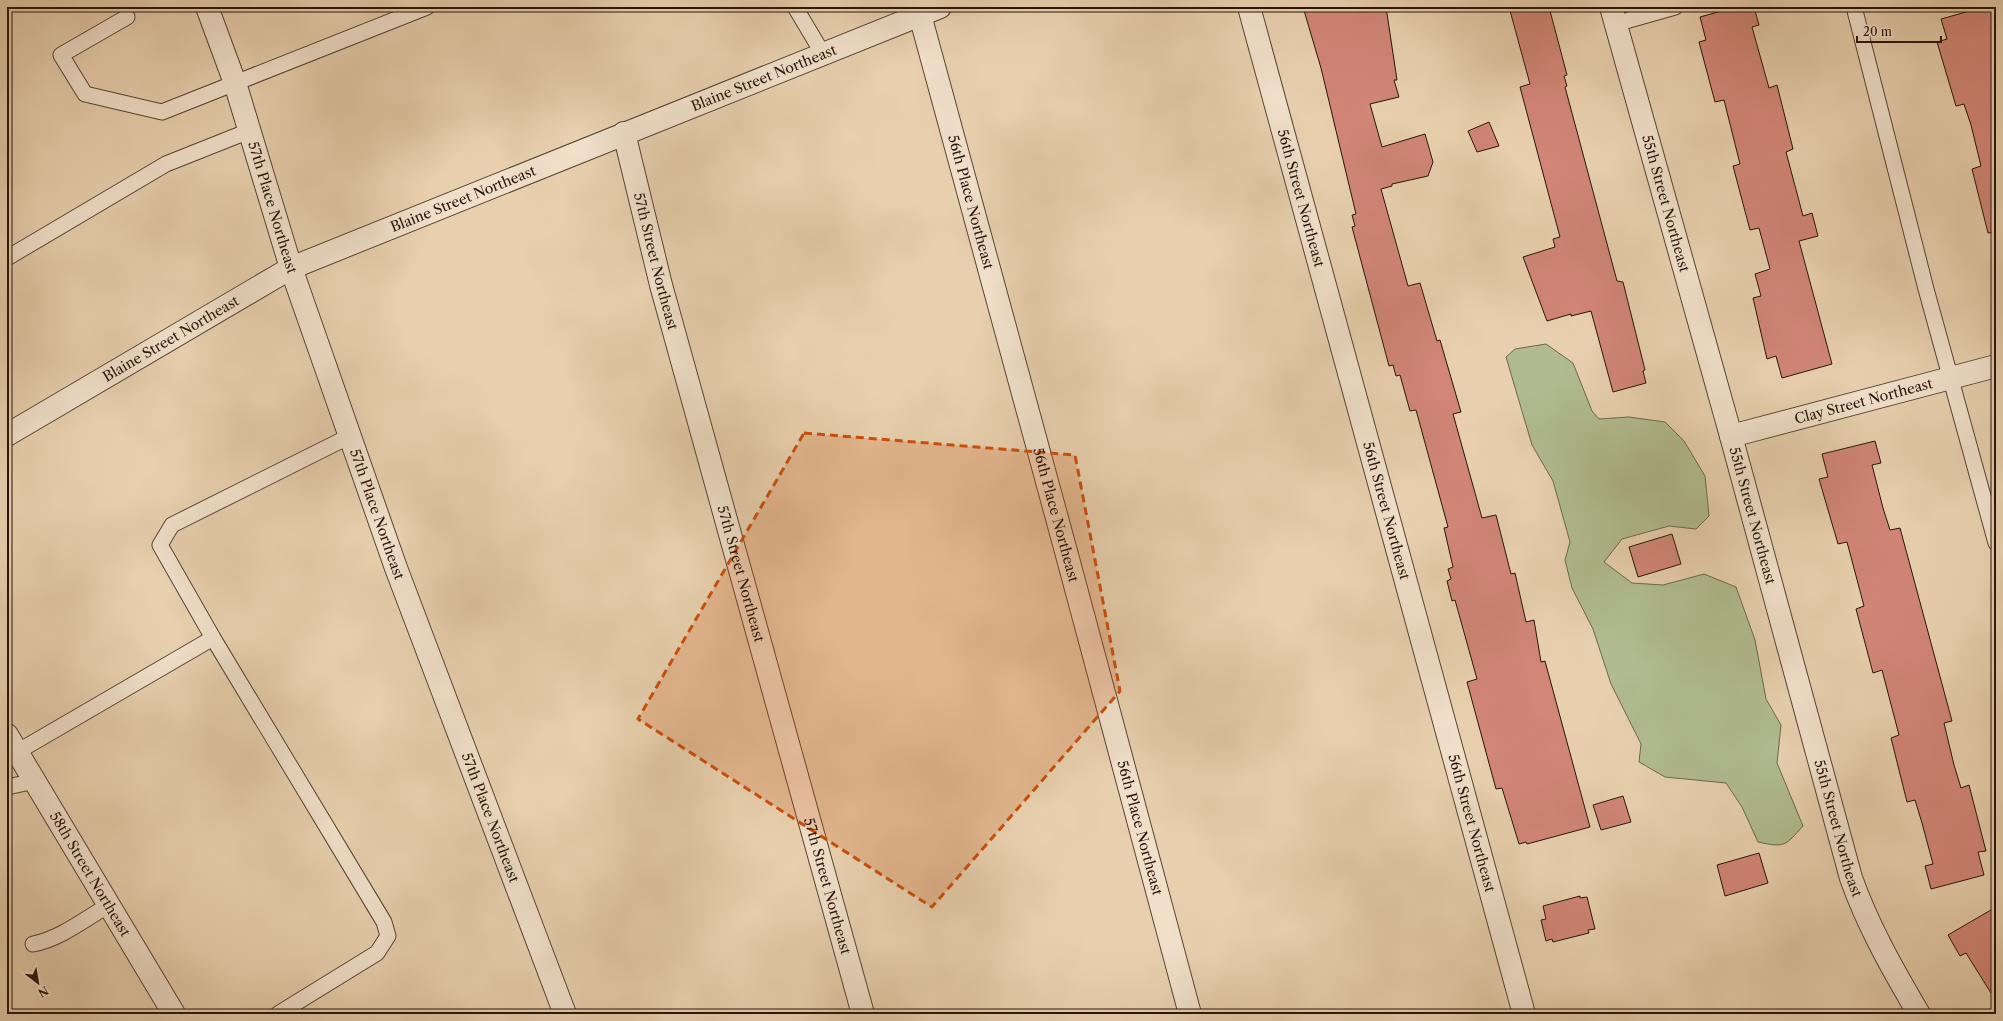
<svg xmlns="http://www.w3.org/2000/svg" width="2003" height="1021" font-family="'Libre Caslon Text',serif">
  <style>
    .green { fill: #b0bc8f; stroke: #6c684d }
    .building { fill: #d18677; stroke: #28150b }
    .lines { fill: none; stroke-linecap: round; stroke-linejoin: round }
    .service-casing { stroke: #584434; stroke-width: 17 }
    .minor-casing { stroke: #584434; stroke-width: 24 }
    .service { stroke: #f0e0ca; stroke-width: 15 }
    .minor { stroke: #f0e0ca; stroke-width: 22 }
    .marked { fill: #cb4f0c; fill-opacity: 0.2; stroke: #cb4f0c; stroke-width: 3; stroke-dasharray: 8 5; stroke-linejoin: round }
    .labels { text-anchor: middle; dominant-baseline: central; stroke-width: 4; stroke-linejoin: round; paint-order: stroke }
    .street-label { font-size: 14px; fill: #28150b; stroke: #f0e0ca }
  </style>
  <rect width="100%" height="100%" fill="#e8d0ae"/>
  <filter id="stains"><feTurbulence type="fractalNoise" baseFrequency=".005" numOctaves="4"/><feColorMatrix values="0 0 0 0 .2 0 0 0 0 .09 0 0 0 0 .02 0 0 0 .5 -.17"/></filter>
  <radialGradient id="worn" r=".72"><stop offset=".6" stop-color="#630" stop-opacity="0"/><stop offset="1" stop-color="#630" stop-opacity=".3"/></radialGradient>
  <path class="green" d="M1546,344L1573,363L1592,411L1599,419L1629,417L1665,422L1684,441L1705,476L1709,516L1696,529L1669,526L1622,539L1604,562L1632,583L1663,585L1704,574L1736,587L1755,640L1766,699L1781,725L1777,763L1803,826C1785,846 1785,848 1758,842L1742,807L1726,783L1665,777L1639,762L1641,744L1611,684L1593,629L1572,588L1565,560L1570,542L1553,481L1532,445L1506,357L1515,349Z"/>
  <g class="building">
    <path d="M1303,7H1386L1397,80H1394L1399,97L1370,104L1382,147L1425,134L1433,162L1428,176L1392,184V186L1381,189L1408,286L1420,283L1437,341L1440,340L1461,412L1453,414L1482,518L1496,515L1511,574L1515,573L1526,622L1534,620L1541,662L1545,661L1590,827L1527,844L1526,842L1519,844L1502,788L1496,789L1467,682L1477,679L1455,600L1452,601L1447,581L1451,579L1448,569L1453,567L1444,528L1448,527L1416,410L1410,411L1400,375L1396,376L1393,365L1389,366L1352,227L1355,226L1352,215L1356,214L1321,68Z"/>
    <path d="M1509,7H1549L1567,75L1564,76L1567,86L1565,87L1617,281L1623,282L1645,370L1643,371L1646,383L1613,392L1591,311L1571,316V314L1547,321L1523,257L1555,247L1553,239L1560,237L1520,87L1530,84Z"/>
    <path d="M1736,7H1754L1759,25L1752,27L1769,88L1777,85L1793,149L1786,152L1803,216L1812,213L1818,236L1799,241L1832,364L1782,378L1776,356L1767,359L1753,298L1761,296L1755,274L1770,269L1759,228L1750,230L1733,166L1740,164L1724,100L1715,102L1699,42L1706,40L1700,17Z"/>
    <path d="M1984,7H1996V26L1991,28L1996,48V232L1988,233L1972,169L1981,166L1971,125L1964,104L1956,106L1937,42L1947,39L1941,19Z"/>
    <path d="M1489,122L1499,146L1477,152L1468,131Z"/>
    <path d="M1875,441L1881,463L1872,465L1883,508L1890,530L1900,528L1952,721L1944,723L1954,765L1961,788L1969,785L1986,851L1978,852L1984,875L1931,889L1925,866L1933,864L1922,823L1915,800L1907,802L1891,738L1899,735L1882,670L1873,673L1856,609L1864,606L1847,542L1838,544L1819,479L1828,477L1822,454Z"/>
    <path d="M1672,534L1681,564L1638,577L1629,547Z"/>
    <path d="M1623,796L1631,822L1601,830L1593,805Z"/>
    <path d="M1759,853L1768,883L1725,896L1717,865Z"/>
    <path d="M1580,896V898L1587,897L1595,929L1588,930L1589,933L1553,942L1552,939L1546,941L1541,920L1546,919L1543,906Z"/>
    <path d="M1996,907V1001L1966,953L1960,956L1948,935Z"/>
  </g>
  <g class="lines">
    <defs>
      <g id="service">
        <path d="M795,7L823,54"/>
        <path d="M1854,7L1926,289L1996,543"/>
        <path d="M127,17L61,55L85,94L162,112L427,7"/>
        <path d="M1615,24L1675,7"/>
        <path d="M7,258L166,164L249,131"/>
        <path d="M17,752L213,638"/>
        <path d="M7,787L35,781"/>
        <path d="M33,944C60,939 85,919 109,905"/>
        <path d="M278,1014L377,953L388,936L384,922L213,638L160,545L172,525L350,436"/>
      </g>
      <g id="minor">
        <path id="s1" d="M207,7L235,83L291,268L396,568L565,1014"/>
        <path id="s2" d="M1249,7L1524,1014"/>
        <path id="s3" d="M1611,7L1731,436L1851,878C1868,926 1893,970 1919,1014"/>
        <path id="s4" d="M920,15L1067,555L1190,1014"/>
        <path id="s5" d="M624,133L661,285L863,1014"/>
        <path id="s6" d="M7,435L291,268L940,7"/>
        <path id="s7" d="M1731,436L1996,366"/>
        <path id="s8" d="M7,735L174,1014"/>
      </g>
    </defs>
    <use href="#service" class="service-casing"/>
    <use href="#minor" class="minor-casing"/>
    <use href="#service" class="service"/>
    <use href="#minor" class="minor"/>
  </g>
  <path class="marked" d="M804,433L1075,455L1120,691L932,907L638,719Z"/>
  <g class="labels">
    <g class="street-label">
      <text stroke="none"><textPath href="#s6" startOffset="839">Blaine Street Northeast</textPath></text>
      <text stroke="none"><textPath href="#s2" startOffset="198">56th Street Northeast</textPath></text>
      <text stroke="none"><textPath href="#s6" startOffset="515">Blaine Street Northeast</textPath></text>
      <text stroke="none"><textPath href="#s4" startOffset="194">56th Place Northeast</textPath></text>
      <text stroke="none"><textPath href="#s3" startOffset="204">55th Street Northeast</textPath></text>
      <text stroke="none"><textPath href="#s1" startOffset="211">57th Place Northeast</textPath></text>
      <text stroke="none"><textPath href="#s5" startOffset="132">57th Street Northeast</textPath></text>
      <text stroke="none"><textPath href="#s6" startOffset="190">Blaine Street Northeast</textPath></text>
      <text stroke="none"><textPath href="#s7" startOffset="137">Clay Street Northeast</textPath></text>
      <text stroke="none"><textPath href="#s2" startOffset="522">56th Street Northeast</textPath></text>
      <text stroke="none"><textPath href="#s1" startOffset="535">57th Place Northeast</textPath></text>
      <text stroke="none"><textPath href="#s4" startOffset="518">56th Place Northeast</textPath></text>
      <text stroke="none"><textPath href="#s3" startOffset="528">55th Street Northeast</textPath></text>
      <text stroke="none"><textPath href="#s5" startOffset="456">57th Street Northeast</textPath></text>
      <text stroke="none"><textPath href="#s1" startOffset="859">57th Place Northeast</textPath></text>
      <text stroke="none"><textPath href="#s2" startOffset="846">56th Street Northeast</textPath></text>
      <text stroke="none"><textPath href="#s4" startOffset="842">56th Place Northeast</textPath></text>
      <text stroke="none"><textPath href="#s3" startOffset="852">55th Street Northeast</textPath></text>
      <text stroke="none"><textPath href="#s8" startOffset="162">58th Street Northeast</textPath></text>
      <text stroke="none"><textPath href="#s5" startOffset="780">57th Street Northeast</textPath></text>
    </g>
  </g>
  <rect width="2003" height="1021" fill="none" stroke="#e8d0ae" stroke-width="24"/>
  <rect x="8" y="8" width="1987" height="1005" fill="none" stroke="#28150b" stroke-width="2"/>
  <rect x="12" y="12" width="1979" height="997" fill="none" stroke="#28150b"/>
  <g transform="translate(38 983) rotate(149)" stroke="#f0e0ca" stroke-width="3" paint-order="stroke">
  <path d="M0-3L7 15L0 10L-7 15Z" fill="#28150b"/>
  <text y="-6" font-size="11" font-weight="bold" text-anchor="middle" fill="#28150b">N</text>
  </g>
  <path d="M1857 36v6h84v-6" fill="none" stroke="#28150b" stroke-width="2"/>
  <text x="1863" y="36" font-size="12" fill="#28150b" stroke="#f0e0ca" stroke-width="3" paint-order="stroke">20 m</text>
  <rect width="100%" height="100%" filter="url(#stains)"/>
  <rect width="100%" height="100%" fill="url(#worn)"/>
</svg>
